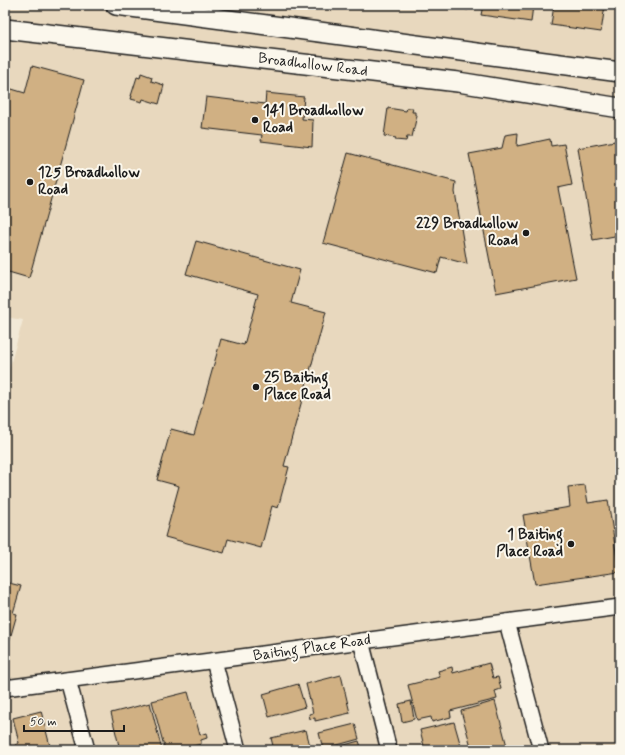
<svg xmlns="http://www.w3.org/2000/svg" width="625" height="755" font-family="Mynerve,sans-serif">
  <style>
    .built { fill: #e8d8be }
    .building { fill: #d0b083; stroke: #1c1c1c }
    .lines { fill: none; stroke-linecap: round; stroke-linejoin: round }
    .minor-casing { stroke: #1c1c1c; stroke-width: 18 }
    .major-casing { stroke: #1c1c1c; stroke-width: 22 }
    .minor { stroke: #fbf7ec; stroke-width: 15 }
    .major { stroke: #fbf7ec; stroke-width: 19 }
    .poi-dot { fill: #1c1c1c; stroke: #fbf7ec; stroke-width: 1.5 }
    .labels { text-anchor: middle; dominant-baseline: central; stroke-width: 4; stroke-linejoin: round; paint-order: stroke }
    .street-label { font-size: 15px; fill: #1c1c1c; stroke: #fbf7ec }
    .poi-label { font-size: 15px; font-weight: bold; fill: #1c1c1c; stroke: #fbf7ec; text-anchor: start }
  </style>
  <rect width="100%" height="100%" fill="#f2e9d7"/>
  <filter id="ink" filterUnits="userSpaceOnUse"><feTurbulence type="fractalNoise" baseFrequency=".025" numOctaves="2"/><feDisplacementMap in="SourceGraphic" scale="8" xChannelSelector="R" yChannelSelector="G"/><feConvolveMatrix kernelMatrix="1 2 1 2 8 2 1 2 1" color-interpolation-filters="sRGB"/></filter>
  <g filter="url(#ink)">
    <path class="built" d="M5,5H620V750H5V383L23,320L5,317Z"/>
    <g class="building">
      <path d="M435,5H468V10Z"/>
      <path d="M483,5H533L531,22L481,15Z"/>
      <path d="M554,5H605L601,32L551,25Z"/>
      <path d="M32,66L84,80L29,278L5,271V87L25,93Z"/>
      <path d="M141,73L152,77L151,81L164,85L159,104L143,99L142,102L131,99L132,96H131L137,77L140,78Z"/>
      <path d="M266,93L304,97L302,119L313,120L312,147L261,141L262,135L202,128L206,97L265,104Z"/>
      <path d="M388,108L406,111L407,108H413L412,112H415V115H417L412,137H407L406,141L395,140L396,138L384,136Z"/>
      <path d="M518,133L517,146L550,139L551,146L564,144L572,185L558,188L576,278L496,293L469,154L502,148L505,135Z"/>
      <path d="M619,137H620V235L593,240L578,148L620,140Z"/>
      <path d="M348,153L456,182L455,192L467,264L441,257L437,273L323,243Z"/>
      <path d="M196,241L300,270L291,303L326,312L284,466L289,467L278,508L272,506L261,548L228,539L224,553L165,537L179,486L157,480L171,429L194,435L221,339L244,345L258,294L186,274Z"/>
      <path d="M585,485L588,503L608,500L619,572L535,584L523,515L570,507L568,487Z"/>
      <path d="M5,582L21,586L13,613L17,614L7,649L5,648Z"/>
      <path d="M489,663L493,678L498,677L501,689L495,691L497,699L450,711L451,717L432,722L431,717L417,720L408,685L440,677L438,671L452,667L453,673Z"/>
      <path d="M341,675L350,713L315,721V718L310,719L309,714L313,713L306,684Z"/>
      <path d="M298,684L305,707L269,717L263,694Z"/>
      <path d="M188,692L200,735L206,733L207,738L201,740V744L177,750H165L152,701Z"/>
      <path d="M411,701L414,719L402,722L399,704Z"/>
      <path d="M495,701L508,750H472L461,711Z"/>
      <path d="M150,703L162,750H120L111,713Z"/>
      <path d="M41,711L51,750H16L15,745L19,743L13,718Z"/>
      <path d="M454,722L462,750H425L420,730Z"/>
      <path d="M355,724L359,739L323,749L319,733Z"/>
      <path d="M306,730L311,750H274L271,738Z"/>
      <path d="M359,741L362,750H327Z"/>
    </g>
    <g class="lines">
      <defs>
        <g id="minor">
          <path d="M507,622L541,750"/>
          <path d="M361,641L389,750"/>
          <path d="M214,661L238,750"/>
          <path d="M68,680L87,750"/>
          <path d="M5,688L620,607"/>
        </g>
        <g id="major">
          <path d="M116,5L620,72"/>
          <path d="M5,29L458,82L620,108"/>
        </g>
      </defs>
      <use href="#minor" class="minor-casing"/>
      <use href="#major" class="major-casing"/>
      <use href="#minor" class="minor"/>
      <use href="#major" class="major"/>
    </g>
  </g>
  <g class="poi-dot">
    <circle cx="255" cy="120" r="4"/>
    <circle cx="30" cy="182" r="4"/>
    <circle cx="526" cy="233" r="4"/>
    <circle cx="256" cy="387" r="4"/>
    <circle cx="571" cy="544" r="4"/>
  </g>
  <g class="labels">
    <g class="street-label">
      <text transform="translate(313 65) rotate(7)">Broadhollow Road</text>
      <text transform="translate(312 648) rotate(-8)">Baiting Place Road</text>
    </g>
    <g class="poi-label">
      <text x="263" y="111">141 Broadhollow<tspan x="263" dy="17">Road</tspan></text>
      <text x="38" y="173">125 Broadhollow<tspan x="38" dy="17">Road</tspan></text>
      <text x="518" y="224" text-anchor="end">229 Broadhollow<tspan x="518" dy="17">Road</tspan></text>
      <text x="264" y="378">25 Baiting<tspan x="264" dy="17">Place Road</tspan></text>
      <text x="563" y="535" text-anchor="end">1 Baiting<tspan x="563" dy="17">Place Road</tspan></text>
    </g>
  </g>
  <rect width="625" height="755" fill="none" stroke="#fbf7ec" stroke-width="20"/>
  <rect x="10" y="10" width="605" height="735" fill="none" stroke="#1c1c1c" stroke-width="1.5" filter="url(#ink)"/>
  <path d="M24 725v6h100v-6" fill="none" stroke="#1c1c1c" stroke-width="2"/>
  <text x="30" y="725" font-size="12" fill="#1c1c1c" stroke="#fbf7ec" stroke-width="3" paint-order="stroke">50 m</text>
</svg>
